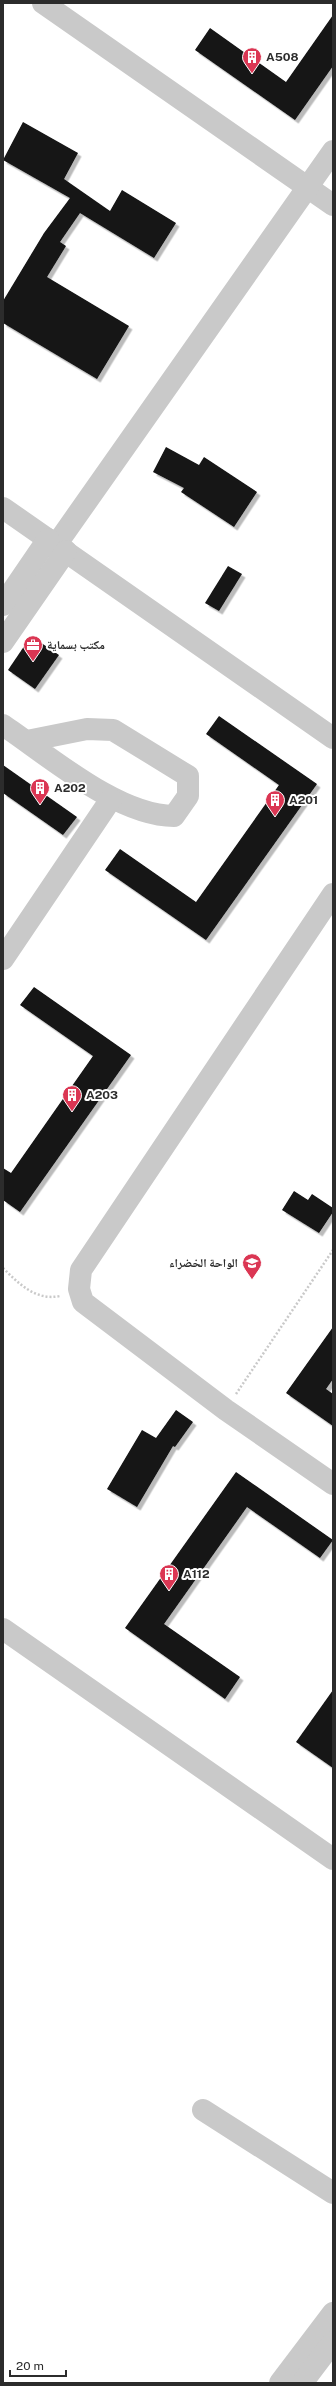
<svg xmlns="http://www.w3.org/2000/svg" width="336" height="2386" font-family="'Public Sans','Noto Naskh Arabic',sans-serif">
<style>
.building{fill:#131313;filter:url(#shadow)}
.lines{fill:none;stroke-linecap:round;stroke-linejoin:round}
.path{stroke:#c9c9c9;stroke-width:2.5;stroke-dasharray:2 2;stroke-linecap:butt}
.minor{stroke:#c9c9c9;stroke-width:22}
.labels{text-anchor:middle;stroke-width:4;stroke-linejoin:round;paint-order:stroke}
.poi-label{font-size:12px;font-weight:bold;fill:#2c2c2c;stroke:#fff;text-anchor:start}
</style>
<defs>
<filter id="shadow"><feDropShadow dx="3.5" dy="3.5" stdDeviation="0" flood-color="#0004"/></filter>
</defs>
<rect width="100%" height="100%" fill="#fff"/>
<!-- building -->
<g class="building">
<path d="M333 15V66L295 120 195 50 210 28 286 82Z"/>
<path d="M23 122 78 153 64 179 110 211 122 190 176 223 154 258 80 213 60 242 66 246 47 277 129 326 97 379 3 323V301L44 233 70 198 3 160Z"/>
<path d="M166 447 199 465 204 457 257 492 234 527 181 492 184 488 153 472Z"/>
<path d="M228 566 242 574 219 611 205 603Z"/>
<path d="M31 636 59 655 35 689 8 670Z"/>
<path d="M219 716 317 784 206 940 105 870 120 849 196 902 279 785 206 734Z"/>
<path d="M3 765 77 817 63 835 3 793Z"/>
<path d="M34 987 131 1055 20 1212 3 1200V1168L11 1173 93 1056 20 1005Z"/>
<path d="M294 1191 308 1200 312 1194 333 1208V1212L319 1233 282 1210Z"/>
<path d="M333 1327V1379L326 1389 333 1394V1426L286 1393Z"/>
<path d="M176 1410 193 1422 175 1447 173 1446 137 1507 107 1489 142 1430 156 1438Z"/>
<path d="M236 1472 333 1540 320 1558 247 1507 164 1624 240 1677 225 1699 125 1628Z"/>
<path d="M333 1690V1768L296 1742Z"/>
</g>
<g class="lines">
<!-- path -->
<g class="path">
<path d="M3 1268C19 1284 36 1301 60 1296"/>
<path d="M236 1394 333 1250"/>
</g>
<!-- minor -->
<g class="minor">
<path d="M43 3 333 205"/>
<path d="M3 508 333 738"/>
<path d="M56 545 333 151"/>
<path d="M3 605 48 539"/>
<path d="M3 642 66 551"/>
<path d="M3 725C49 756 118 816 174 816L188 796V776L113 730 87 729 27 741"/>
<path d="M333 894 81 1270 79 1289 83 1302 226 1410 333 1484"/>
<path d="M3 959 111 799"/>
<path d="M3 1629 333 1859"/>
<path d="M203 2110 333 2193"/>
<path d="M280 2383 333 2313"/>
<path d="M302 2383 333 2342"/>
</g>
</g>
<!-- icons -->
<defs>
<g id="building-pin" transform="scale(1)"><path d="M0 17L-7.5 6A9.5 9.5 0 1 1 7.5 6Z" fill="#db3653" stroke="#fff"/><path d="M-4-6H4V6H1V3H-1V6H-4ZM-2.5-4.3h1.7v1.8h-1.7ZM.8-4.3h1.7v1.8H.8ZM-2.5-1h1.7V.8h-1.7ZM.8-1h1.7V.8H.8Z" fill="#fff"/></g>
<g id="office-pin" transform="scale(1)"><path d="M0 17L-7.5 6A9.5 9.5 0 1 1 7.5 6Z" fill="#db3653" stroke="#fff"/><path d="M-6-3h4V-5.5h4V-3h4V5H-6ZM-1-4.5V-3h2v-1.5ZM-6 0V1H6V0Z" fill="#fff"/></g>
<g id="school-pin" transform="scale(1)"><path d="M0 17L-7.5 6A9.5 9.5 0 1 1 7.5 6Z" fill="#db3653" stroke="#fff"/><path d="M0-5L7-2L0 1L-7-2ZM-4 1L0 2.5L4 1V4Q0 6-4 4Z" fill="#fff"/></g>
</defs>
<g fill-rule="evenodd">
<use href="#building-pin" x="252" y="57"/>
<use href="#office-pin" x="33" y="645"/>
<use href="#building-pin" x="40" y="788"/>
<use href="#building-pin" x="275" y="800"/>
<use href="#building-pin" x="72" y="1095"/>
<use href="#school-pin" x="252" y="1263"/>
<use href="#building-pin" x="169" y="1574"/>
</g>
<g class="labels">
<!-- poi labels -->
<g class="poi-label">
<text x="266" y="61">A508</text>
<text x="47" y="649">مكتب بسماية</text>
<text x="54" y="792">A202</text>
<text x="289" y="804">A201</text>
<text x="86" y="1099">A203</text>
<text x="238" y="1267" text-anchor="end">الواحة الخضراء</text>
<text x="183" y="1578">A112</text>
</g>
</g>
<!-- border -->
<rect width="336" height="2386" fill="none" stroke="#2c2c2c" stroke-width="8"/>
<!-- scale -->
<path d="M10 2370v6h56v-6" fill="none" stroke="#2c2c2c" stroke-width="2"/>
<text x="16" y="2370" font-size="12" fill="#2c2c2c" stroke="#ffffff" stroke-width="3" paint-order="stroke">20 m</text>
</svg>
